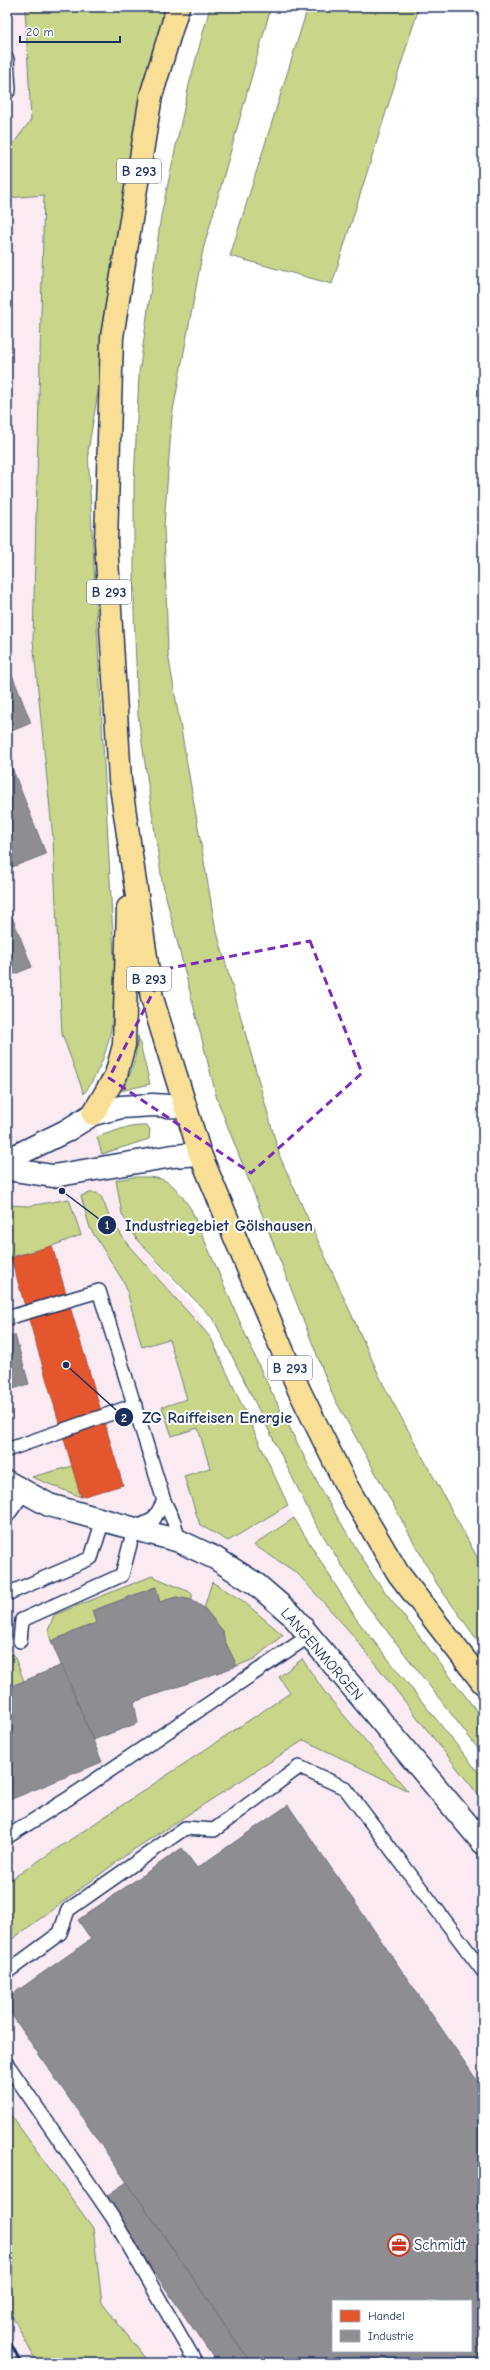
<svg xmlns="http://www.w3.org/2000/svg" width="490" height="2370" font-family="'Comic Neue',sans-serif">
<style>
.built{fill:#faebf3;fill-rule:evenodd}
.green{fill:#c9d68a;stroke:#728274}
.shops{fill:#e4572e;stroke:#a84b3c}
.industry{fill:#8d8d92;stroke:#6b7182;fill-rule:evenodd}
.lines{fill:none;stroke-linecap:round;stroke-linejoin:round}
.lane-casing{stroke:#1b2f5e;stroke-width:16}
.street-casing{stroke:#1b2f5e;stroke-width:25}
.primary-casing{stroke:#1b2f5e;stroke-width:25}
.lane{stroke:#fff;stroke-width:13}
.street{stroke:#fff;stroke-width:22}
.primary{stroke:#f9df96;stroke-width:22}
.rail{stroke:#1b2f5e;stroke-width:3}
.marked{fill:none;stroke:#7b2cbf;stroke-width:3;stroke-dasharray:8 5;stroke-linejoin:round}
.labels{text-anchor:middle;stroke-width:4;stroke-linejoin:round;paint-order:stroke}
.shield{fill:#fff;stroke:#5f6d8e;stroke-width:1}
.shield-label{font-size:14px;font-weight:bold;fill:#1b2f5e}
.street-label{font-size:15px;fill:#1b2f5e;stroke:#fff}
.poi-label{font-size:15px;fill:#1b2f5e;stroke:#fff;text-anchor:start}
.leader{fill:none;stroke:#1b2f5e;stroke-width:1.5}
.callout-dot{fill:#1b2f5e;stroke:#fff;stroke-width:1.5}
.mark-label{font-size:12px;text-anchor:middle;font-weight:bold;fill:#fff}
.callout-label{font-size:16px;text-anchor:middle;font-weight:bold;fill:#1b2f5e;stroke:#fff;stroke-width:4;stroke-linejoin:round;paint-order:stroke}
</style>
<rect width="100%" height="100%" fill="#fff"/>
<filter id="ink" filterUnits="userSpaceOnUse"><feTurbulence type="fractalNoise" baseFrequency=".025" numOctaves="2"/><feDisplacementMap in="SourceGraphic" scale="8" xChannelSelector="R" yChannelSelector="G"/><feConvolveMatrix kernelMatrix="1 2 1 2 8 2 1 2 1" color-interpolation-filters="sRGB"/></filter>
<g filter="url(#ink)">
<!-- built -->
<path class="built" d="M7 7H77L44 195 33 640 53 839 62 1034 116 1180 122 1214 138 1241 198 1312 294 1518 254 1545 297 1573 351 1633 483 1801V2363H7ZM333 2301H471V2351H333Z"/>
<!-- green -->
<g class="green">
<path d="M25 7H164L88 451 115 976C113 1025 112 1052 84 1094L62 1034 53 839 33 640 44 195 7 198V152L31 120Z"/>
<path d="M210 7H271L203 250 172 416 164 526 168 654 215 925 280 1157 383 1384 483 1568V1648L437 1584 333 1396 217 1099 162 881 138 715 134 612V483L139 374 161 216 189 85Z"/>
<path d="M308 7H419L332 284 230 256Z"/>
<path d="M138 1036 150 1084 121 1091C133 1073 136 1057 138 1036Z"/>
<path d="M138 1126H147L150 1129 149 1139 102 1154 97 1137 124 1128Z"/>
<path d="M134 1177C169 1176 172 1182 191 1209L263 1375 321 1490 373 1576 483 1719V1755L366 1604 314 1521 214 1320 138 1241 122 1214 116 1180Z"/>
<path d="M90 1193H97L102 1198 109 1216 128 1245 211 1338 288 1505 228 1541 200 1525 184 1476 210 1468 198 1428 172 1436 162 1407 187 1399 169 1339 142 1347 125 1284 90 1228 81 1196Z"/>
<path d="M69 1199 81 1235 52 1246 7 1258V1205L29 1206Z"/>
<path d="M72 1466 81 1497 32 1477Z"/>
<path d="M294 1518 357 1620 483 1778V1801L351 1633 297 1573 254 1545Z"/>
<path d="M152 1576 192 1593V1600L176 1597 160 1602 155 1587 92 1611 96 1623 51 1641 48 1631 54 1615Z"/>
<path d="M212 1582 243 1601 283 1635 254 1659 237 1666 224 1639 223 1631 204 1608Z"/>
<path d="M13 1653 24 1681 7 1688V1656Z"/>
<path d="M302 1659 326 1694 408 1791 304 1740 133 1850 7 1943V1882L290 1693 279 1677Z"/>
<path d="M7 2110 93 2228 102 2303 149 2363H37L7 2306Z"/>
</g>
<!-- shops -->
<path class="shops" d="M52 1246 123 1485 81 1497 11 1258Z"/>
<!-- industry -->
<g class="industry">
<path d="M7 662 31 723 7 733Z"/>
<path d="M7 755 46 854 7 869Z"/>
<path d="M7 904 32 967 7 977Z"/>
<path d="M15 1335 29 1384 7 1391V1337Z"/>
<path d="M156 1587 160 1602 176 1597 192 1600 204 1608 223 1631 224 1639 237 1666 134 1702 138 1723 93 1740 51 1641 96 1623 92 1611Z"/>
<path d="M62 1665 102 1762 7 1801V1688Z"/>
<path d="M288 1805 483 2089V2363H251L7 2008V1998L91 1939 78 1920 182 1848 197 1868ZM333 2301H471V2351H333Z"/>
<path d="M127 2182 251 2363H217L103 2198Z"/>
</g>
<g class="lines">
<!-- lane casing -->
<g class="lane-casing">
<g id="lane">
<path d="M7 59 9 90 7 92"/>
<path d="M7 1318 99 1291 164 1501 154 1519 134 1529 122 1575 22 1620 20 1641"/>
<path d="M7 1450 135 1405"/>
<path d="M164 1501 174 1522 179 1541"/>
<path d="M7 1516 25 1491"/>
<path d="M7 1594 91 1558 103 1520"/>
<path d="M7 1837 69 1798 309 1636"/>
<path d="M7 1972 60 1933 68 1910 185 1828 214 1830 299 1767 345 1788 483 1971"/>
<path d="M7 2064 113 2218 196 2363"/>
</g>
</g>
<!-- street casing -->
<g class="street-casing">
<g id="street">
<path d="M7 1160 66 1131 93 1114 121 1107 153 1105 184 1107"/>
<path d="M7 1169 53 1176 173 1156 200 1154"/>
<path d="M7 1482 49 1505 179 1541 215 1558 256 1584 292 1615 483 1843"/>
</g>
</g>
<!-- primary casing -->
<g class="primary-casing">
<g id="primary">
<path d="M178 7 151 96 112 337 106 542 120 780 152 998 200 1154 299 1390 346 1485 398 1573 483 1683"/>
<path d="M93 1114 116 1075 124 1045 128 908"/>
</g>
</g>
<!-- lane -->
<use href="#lane" class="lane"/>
<!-- street -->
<use href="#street" class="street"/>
<!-- primary -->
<use href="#primary" class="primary"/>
<!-- rail -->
<path class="rail" d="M7 2336 21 2363"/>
</g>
</g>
<!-- marked area -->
<path class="marked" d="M310 941 362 1073 251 1173 109 1078 165 969Z"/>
<!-- icons -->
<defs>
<g id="office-ring" transform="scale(1.15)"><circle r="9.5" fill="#fff" stroke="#c8321e" stroke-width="1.5"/><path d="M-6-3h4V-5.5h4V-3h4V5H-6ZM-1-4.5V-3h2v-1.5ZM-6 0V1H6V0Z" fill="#c8321e"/></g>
</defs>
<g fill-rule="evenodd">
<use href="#office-ring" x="399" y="2245"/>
</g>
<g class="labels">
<!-- shield labels -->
<g class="shield">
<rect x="117" y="159" width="44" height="24" rx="3"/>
<rect x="87" y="580" width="44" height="24" rx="3"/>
<rect x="127" y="967" width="44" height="24" rx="3"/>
<rect x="268" y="1356" width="44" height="24" rx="3"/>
</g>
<g class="shield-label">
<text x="139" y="176">B 293</text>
<text x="109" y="597">B 293</text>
<text x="149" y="984">B 293</text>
<text x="290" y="1373">B 293</text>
</g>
<!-- street labels -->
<g class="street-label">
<text transform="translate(322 1654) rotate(49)" y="5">LANGENMORGEN</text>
</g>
<!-- poi labels -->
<g class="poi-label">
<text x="414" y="2250">Schmidt</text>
</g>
</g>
<!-- callouts -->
<path class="leader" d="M62 1191L107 1225M66 1365L124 1417"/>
<g class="callout-dot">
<circle cx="62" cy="1191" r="4"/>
<circle cx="66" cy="1365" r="4"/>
<circle cx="107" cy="1225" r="10"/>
<circle cx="124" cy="1417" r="10"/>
</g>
<g class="mark-label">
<text x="107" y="1229">1</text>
<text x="124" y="1422">2</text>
</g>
<g class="callout-label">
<text x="219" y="1231">Industriegebiet Gölshausen</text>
<text x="217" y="1423">ZG Raiffeisen Energie</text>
</g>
<!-- margin -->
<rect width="490" height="2370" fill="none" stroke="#fff" stroke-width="24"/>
<rect x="12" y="12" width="466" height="2346" fill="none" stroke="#1b2f5e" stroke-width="1.5" filter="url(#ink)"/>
<!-- legend -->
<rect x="332" y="2300" width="140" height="52" fill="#ffffff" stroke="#a4acbf"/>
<rect x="340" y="2310" width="20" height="12" fill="#e4572e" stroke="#a4acbf"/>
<text x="368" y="2320" font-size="12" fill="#1b2f5e">Handel</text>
<rect x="340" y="2330" width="20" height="12" fill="#8d8d92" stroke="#a4acbf"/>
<text x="368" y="2340" font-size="12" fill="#1b2f5e">Industrie</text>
<!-- scale -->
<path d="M20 36v6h100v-6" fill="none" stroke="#1b2f5e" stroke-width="2"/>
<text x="26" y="36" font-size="12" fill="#1b2f5e" stroke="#ffffff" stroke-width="3" paint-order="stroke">20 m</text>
</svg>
